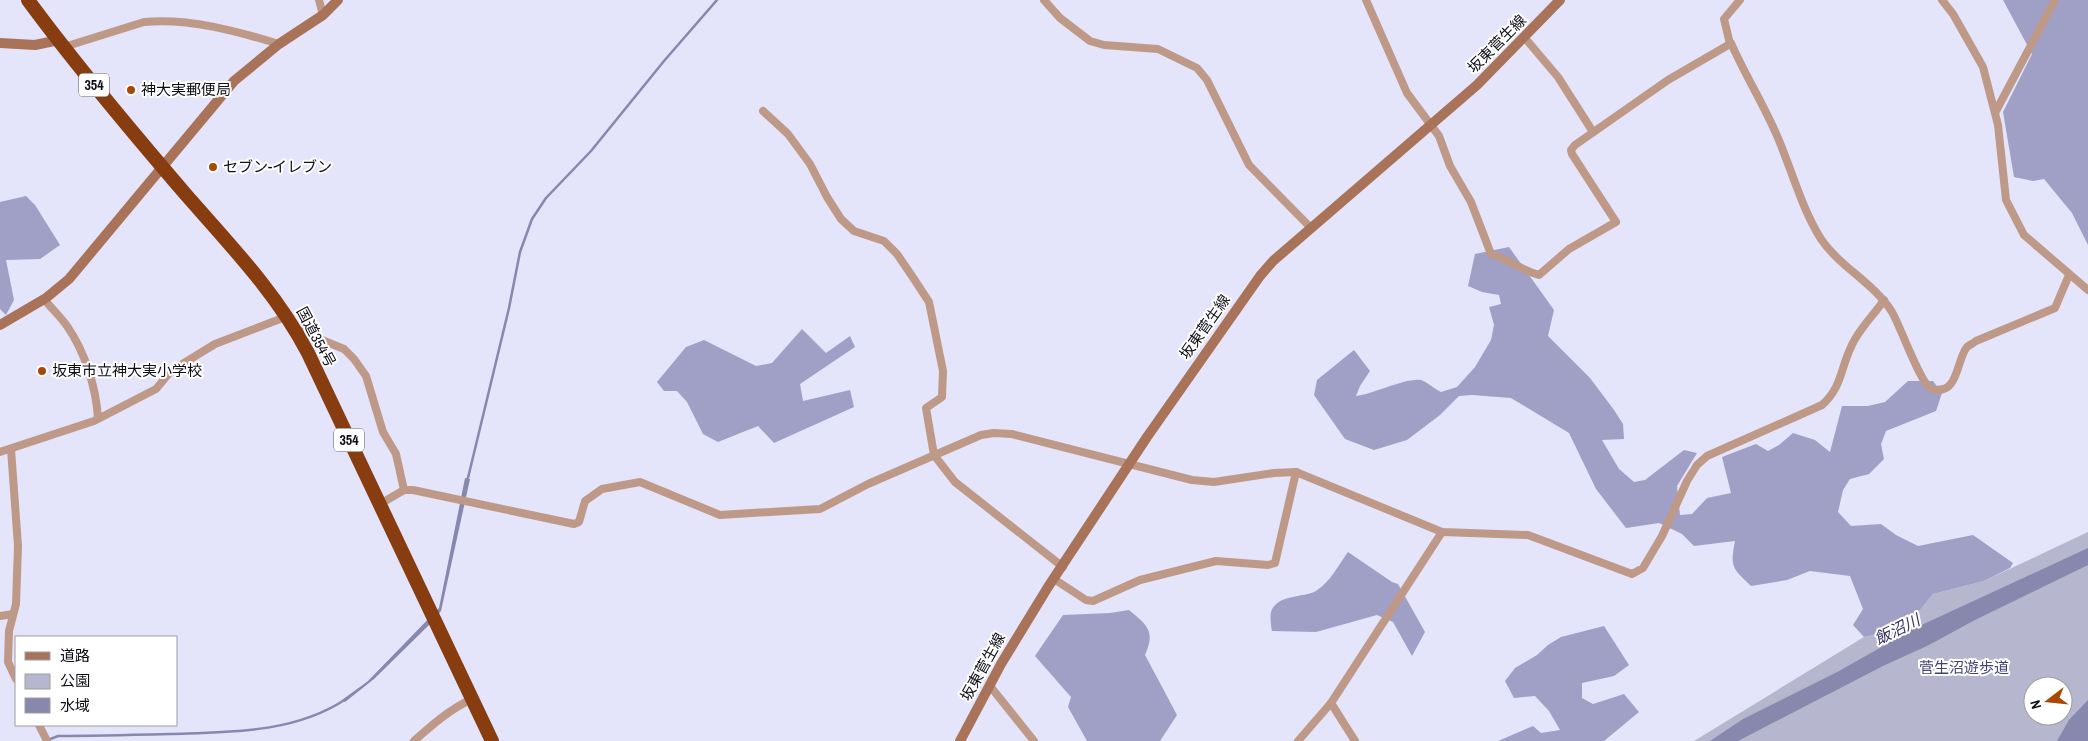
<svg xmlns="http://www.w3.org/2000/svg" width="2088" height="741" font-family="'Archivo Narrow','Noto Sans JP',sans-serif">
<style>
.green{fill:#b6b6cf;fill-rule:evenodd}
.forest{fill:#a09fc6}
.water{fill:#8887ad}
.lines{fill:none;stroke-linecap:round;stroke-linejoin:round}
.stream{stroke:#8887ad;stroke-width:2.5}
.street{stroke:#bf9987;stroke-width:8}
.secondary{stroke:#a97359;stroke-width:10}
.highway{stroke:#883d10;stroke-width:14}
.poi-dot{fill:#a94802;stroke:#fff;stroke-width:2}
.labels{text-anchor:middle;stroke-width:4;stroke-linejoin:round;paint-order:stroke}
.shield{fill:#fff;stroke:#56565c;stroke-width:1}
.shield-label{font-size:14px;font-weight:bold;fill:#0d0d16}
.street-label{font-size:15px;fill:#0d0d16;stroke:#fff}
.poi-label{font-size:15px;fill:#0d0d16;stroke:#fff;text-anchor:start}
.park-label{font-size:15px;fill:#464276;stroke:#fff}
.water-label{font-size:16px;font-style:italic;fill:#373264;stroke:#fff}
</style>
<rect width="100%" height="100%" fill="#e4e4fb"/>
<!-- green -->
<path class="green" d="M2088 532V741H1694L1864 637 1906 627 1933 594 1984 581ZM2033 686H2063V716H2033Z"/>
<!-- forest -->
<g class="forest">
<path d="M2003 0H2088V245L2072 213 2044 179 2033 181 2014 177 2003 112 2032 54Z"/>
<path d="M26 196 35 205 60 245 40 259 6 260 14 300 6 315 0 309V202Z"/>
<path d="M1509 247 1554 310 1548 336 1590 378 1614 410 1623 424 1624 439 1602 440 1619 469 1634 482 1645 480 1684 450 1697 453 1677 486 1680 515 1692 514 1707 498 1731 493 1722 457 1756 444 1768 451 1779 445 1793 433 1815 440 1830 452 1842 406H1868L1885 402 1908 381H1933L1942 393 1936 411 1886 431 1881 444 1884 459 1869 474 1850 479 1843 490 1838 512 1851 526 1881 524 1896 535 1918 546 1973 535 2013 563 2010 568 1984 581 1933 594 1906 627 1864 637 1853 625 1863 609 1850 576 1810 571 1787 580 1751 586C1732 568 1730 567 1735 541L1694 546 1682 534 1659 523 1626 528 1596 489 1569 433 1511 398 1472 395 1459 396 1440 415 1407 440 1374 450 1345 439 1314 395 1317 380 1354 350 1370 371 1360 386 1356 396C1373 394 1407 377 1421 380 1427 382 1435 389 1441 392L1457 387 1475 367 1491 340 1494 325 1489 307 1501 304 1499 295 1482 292 1468 286 1475 254Z"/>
<path d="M802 329 826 353 850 336 855 347 800 384 803 401 850 390 854 407 774 443 758 426 718 442 703 434 687 402 677 391H664L657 382 686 347 704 340 756 366 772 363Z"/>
<path d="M1348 552 1392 582 1398 584 1425 632 1412 656 1393 622 1377 615 1316 632 1272 631C1271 626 1270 617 1271 612 1277 594 1303 598 1316 591 1330 582 1338 566 1348 552Z"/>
<path d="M1129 610C1147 625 1156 631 1145 655L1177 715 1160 741H1087L1068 707 1071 697 1035 656 1063 615 1110 613Z"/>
<path d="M1604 626 1629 665 1614 676 1582 683V698L1593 704 1624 694 1639 712 1604 741H1498L1533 726 1541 733 1560 730 1549 711 1535 696 1514 698 1505 681 1515 668 1537 655 1548 645 1561 637Z"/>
</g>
<!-- water -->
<g class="water">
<path d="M465 478 470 479 441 611 428 626 374 679 345 702 342 700 368 681 439 608Z"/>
<path d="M2088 548V565L1973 621 1929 645 1883 666 1738 741H1710L1743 719 1839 671 1915 628Z"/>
<path d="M2088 700V741H2057L2069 720Z"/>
</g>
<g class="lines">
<!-- stream -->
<g class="stream">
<path d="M467 482 509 308 520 252 532 219 546 198 591 151 664 61 717 0"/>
<path d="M48 740 58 736C96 736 134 735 173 734 231 732 295 733 346 699"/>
</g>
<!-- street -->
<g class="street">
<path d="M319 0 323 15"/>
<path d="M1044 0 1060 18 1090 41 1104 45 1158 49 1197 68 1207 80 1249 165 1311 228"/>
<path d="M1366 0 1407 93 1439 136 1450 166 1471 202 1491 254C1508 259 1521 270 1539 275L1569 249 1616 222 1572 154 1571 150 1575 145 1668 80 1730 44"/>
<path d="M1740 0 1724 19 1730 44 1731 43C1745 75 1764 105 1778 138 1792 171 1802 209 1821 239 1840 267 1874 283 1892 312 1900 325 1921 386 1932 389 1959 396 1956 360 1967 347 1969 345 1974 343 1976 341L2055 308 2069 275"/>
<path d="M1942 0 1953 14 1983 67 1998 125 2006 200 2024 235 2088 290"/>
<path d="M1525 38 1558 77 1593 132"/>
<path d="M64 47 144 22C190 18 236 31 279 44"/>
<path d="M763 111 788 134 810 164 827 197 841 219 854 231 884 241 897 254 914 279 929 302 943 371 942 397 926 408 934 455 955 482 1063 567"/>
<path d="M1996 111 2055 0"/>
<path d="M44 299C51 308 60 316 67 326 85 352 96 387 98 418"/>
<path d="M295 329 344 349 354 359 366 376 383 432 396 454 404 490"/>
<path d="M11 449 18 546 16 604 9 631 8 662 16 679"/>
<path d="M0 452 94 421 156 389 171 371 215 344 288 316"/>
<path d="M380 504 404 490H413L574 524 579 522 585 501 602 489 640 482 720 515 820 509 868 484 981 435 994 433 1012 434 1192 480 1214 482 1274 473 1296 472 1442 532 1528 535 1632 574 1643 568 1662 536 1687 481 1697 465 1707 456 1822 405C1842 387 1840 370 1851 347 1858 330 1874 315 1884 300"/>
<path d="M1054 579 1086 600 1093 601 1140 580 1216 561 1268 565 1275 563 1296 472"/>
<path d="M0 616 13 614"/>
<path d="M990 686 1034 741"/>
<path d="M1331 703 1355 741"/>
<path d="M39 725 47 741"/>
<path d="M414 741C432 725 450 709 472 699"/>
<path d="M1298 741 1331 703 1442 532"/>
</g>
<!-- secondary -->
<g class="secondary">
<path d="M0 43 35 45 59 40"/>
<path d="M0 325 46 298 69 279 234 81 279 44 323 15 338 0"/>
<path d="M960 741 1001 664 1048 587 1147 437 1260 276 1273 261 1477 85 1560 0"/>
</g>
<!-- highway -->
<path class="highway" d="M28 0C78 68 133 133 188 197 232 247 277 294 308 353L492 741"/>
</g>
<!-- markers -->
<g class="poi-dot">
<circle cx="131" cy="90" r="5"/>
<circle cx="213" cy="167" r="5"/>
<circle cx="42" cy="371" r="5"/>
</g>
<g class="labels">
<!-- shield labels -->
<g class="shield">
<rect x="79" y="73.5" width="30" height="23" rx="4"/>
<rect x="334" y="428.5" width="30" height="23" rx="4"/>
</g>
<g class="shield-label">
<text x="94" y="90">354</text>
<text x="349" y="445">354</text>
</g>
<!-- street labels -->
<g class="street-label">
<text transform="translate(1497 44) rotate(-45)" y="5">坂東菅生線</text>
<text transform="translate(1205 327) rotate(-55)" y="5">坂東菅生線</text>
<text transform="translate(316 337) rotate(62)" y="5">国道354号</text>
<text transform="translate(983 667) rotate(-61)" y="5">坂東菅生線</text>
</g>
<!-- poi labels -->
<g class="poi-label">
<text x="141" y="95">神大実郵便局</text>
<text x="223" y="172">セブン-イレブン</text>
<text x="52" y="376">坂東市立神大実小学校</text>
</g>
<!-- park labels -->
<g class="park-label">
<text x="1964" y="673">菅生沼遊歩道</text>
</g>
<!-- water labels -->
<g class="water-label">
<text transform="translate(1897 629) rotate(-26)" y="6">飯沼川</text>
</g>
</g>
<!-- legend -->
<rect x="15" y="636" width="162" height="90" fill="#ffffff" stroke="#9e9ea2"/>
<rect x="25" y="652" width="25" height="8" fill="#a97359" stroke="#9e9ea2"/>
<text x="60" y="661" font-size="15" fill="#0d0d16">道路</text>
<rect x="25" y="674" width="25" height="15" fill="#b6b6cf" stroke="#9e9ea2"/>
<text x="60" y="686" font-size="15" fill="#0d0d16">公園</text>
<rect x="25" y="698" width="25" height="15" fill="#8887ad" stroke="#9e9ea2"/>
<text x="60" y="711" font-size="15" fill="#0d0d16">水域</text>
<!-- north arrow -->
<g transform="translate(2048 701) rotate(254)"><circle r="24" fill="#ffffff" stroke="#9e9ea2"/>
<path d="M0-4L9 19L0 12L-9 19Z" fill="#a94802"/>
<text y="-8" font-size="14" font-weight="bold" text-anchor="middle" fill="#0d0d16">N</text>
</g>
</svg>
